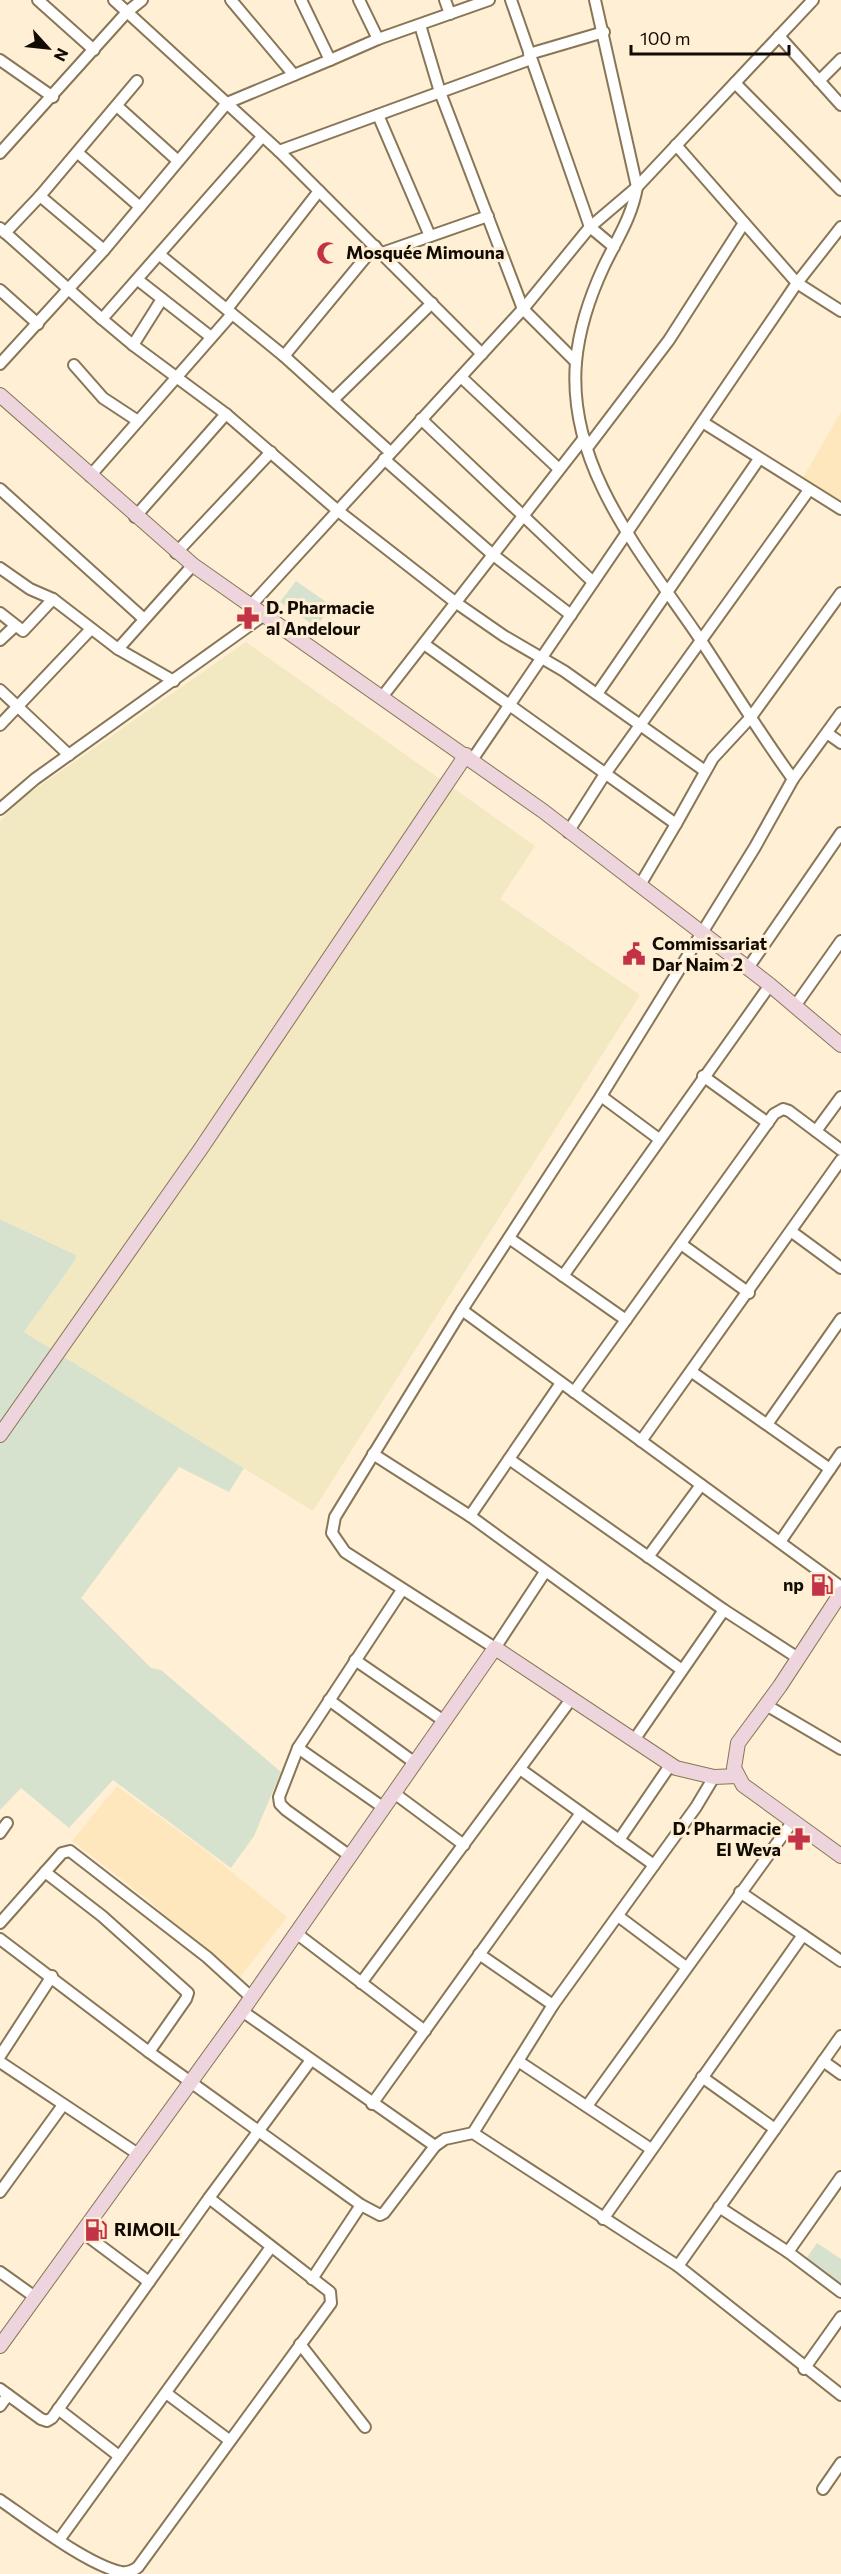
<svg xmlns="http://www.w3.org/2000/svg" width="841" height="2574" font-family="Commissioner,sans-serif">
<style>
.built{fill:#fee7bd}
.green{fill:#d6e2ce}
.sand{fill:#f2e8c2}
.lines{fill:none;stroke-linecap:round;stroke-linejoin:round}
.street-casing{stroke:#887657;stroke-width:14}
.secondary-casing{stroke:#887657;stroke-width:16}
.street{stroke:#fff;stroke-width:10}
.secondary{stroke:#eed4dc;stroke-width:14}
.labels{text-anchor:middle;stroke-width:6;stroke-linejoin:round;paint-order:stroke}
.poi-label{font-size:18px;font-weight:bold;fill:#110b02;stroke:#ffefd4;text-anchor:start}
</style>
<rect width="100%" height="100%" fill="#ffefd4"/>
<!-- built -->
<g class="built">
<path d="M841 412V502L803 478Z"/>
<path d="M117 1786 206 1851 287 1917 238 1980 147 1899 72 1841Z"/>
</g>
<!-- green -->
<g class="green">
<path d="M296 581 332 606 316 627 280 602Z"/>
<path d="M0 1219 76 1255V1260L24 1332 244 1468 229 1492 179 1467 81 1598 151 1668 161 1670 281 1772 254 1836 231 1868 113 1780 69 1828 21 1788 0 1810Z"/>
<path d="M817 2243 841 2259V2284L806 2259Z"/>
</g>
<!-- sand -->
<path class="sand" d="M246 642 535 846 500 899 640 995 313 1511 24 1332 75 1260 76 1255 0 1219V821L21 799Z"/>
<g class="lines">
<!-- street casing -->
<g class="street-casing">
<g id="street">
<path d="M38 0 94 50"/>
<path d="M114 0 279 151 482 354"/>
<path d="M231 0 294 75"/>
<path d="M359 0 378 39"/>
<path d="M445 0 450 14"/>
<path d="M511 0 590 227 614 247"/>
<path d="M595 0 637 187C632 217 617 239 604 266 590 296 579 329 576 362 567 469 644 556 700 639 731 686 760 734 793 779"/>
<path d="M420 25 440 92 523 309 576 362"/>
<path d="M779 36 841 105"/>
<path d="M529 54 604 32"/>
<path d="M0 60 53 97"/>
<path d="M330 60 378 39 489 0"/>
<path d="M819 81 841 59"/>
<path d="M735 83 841 190"/>
<path d="M117 106 178 161"/>
<path d="M378 115 430 236"/>
<path d="M676 145 797 283 841 311"/>
<path d="M279 151 531 59"/>
<path d="M0 153 127 12 142 0"/>
<path d="M78 153 140 207"/>
<path d="M0 228 102 319 262 137"/>
<path d="M5 233 40 196 137 81"/>
<path d="M104 250 227 103 330 60 301 0"/>
<path d="M382 253 488 216"/>
<path d="M160 255 284 356 390 452"/>
<path d="M138 280 211 337"/>
<path d="M0 290 38 324"/>
<path d="M227 309 319 191"/>
<path d="M102 319 133 345 226 414 337 510 455 602 504 636 564 671 705 771"/>
<path d="M133 345 162 299"/>
<path d="M284 356 375 246"/>
<path d="M0 364 104 250 40 196"/>
<path d="M74 365 103 398 138 421"/>
<path d="M461 377 559 469"/>
<path d="M333 400 432 303"/>
<path d="M421 419 593 582"/>
<path d="M704 423 841 509"/>
<path d="M587 448 669 340 744 223"/>
<path d="M384 459 492 554 571 615"/>
<path d="M90 476 232 314"/>
<path d="M0 489 144 619"/>
<path d="M135 517 226 414"/>
<path d="M176 553 271 452"/>
<path d="M0 568 30 589 53 599 118 649 193 565"/>
<path d="M249 605 254 602 523 309 590 227 637 187 813 0"/>
<path d="M0 613 23 631 53 599"/>
<path d="M0 640 14 627"/>
<path d="M424 644 676 824 640 885"/>
<path d="M118 649 174 681"/>
<path d="M0 690 69 755"/>
<path d="M597 694 759 459"/>
<path d="M382 697 584 438"/>
<path d="M0 725 91 629"/>
<path d="M827 733 841 743"/>
<path d="M472 760 797 283 841 227"/>
<path d="M0 809 35 779 264 615"/>
<path d="M676 824 713 758 751 717 841 593"/>
<path d="M568 832 605 774 809 490"/>
<path d="M748 968 841 833"/>
<path d="M795 1006 841 941"/>
<path d="M703 1076 768 1123"/>
<path d="M601 1096 659 1139"/>
<path d="M816 1131 841 1097"/>
<path d="M792 1232 841 1268"/>
<path d="M509 1238 626 1320"/>
<path d="M681 1244 749 1293"/>
<path d="M563 1276 770 985"/>
<path d="M462 1310 841 1587"/>
<path d="M692 1372 830 1469"/>
<path d="M574 1392 774 1114 783 1109 789 1111 841 1150"/>
<path d="M768 1423 841 1319"/>
<path d="M641 1441 841 1160"/>
<path d="M373 1454 470 1516 682 1670"/>
<path d="M509 1459 724 1610 798 1658"/>
<path d="M470 1516 561 1383"/>
<path d="M780 1542 841 1453"/>
<path d="M648 1557 701 1485"/>
<path d="M545 1572 495 1648 345 1552 332 1533 335 1517 462 1310 601 1096 755 847 793 779 841 713"/>
<path d="M355 1660 444 1721"/>
<path d="M329 1700 415 1763"/>
<path d="M766 1705 841 1749"/>
<path d="M634 1740 724 1610"/>
<path d="M298 1748 384 1808"/>
<path d="M520 1769 654 1865"/>
<path d="M394 1793 464 1845"/>
<path d="M0 1833 7 1823"/>
<path d="M619 1840 671 1764"/>
<path d="M350 1856 286 1810 280 1804 279 1797 298 1748 402 1590"/>
<path d="M45 1872 102 1916 188 1993 186 1999 149 2052"/>
<path d="M740 1892 841 1961"/>
<path d="M618 1916 686 1967"/>
<path d="M0 1923 62 1853 70 1851 207 1957 251 1997"/>
<path d="M296 1933 425 2031"/>
<path d="M0 1939 149 2052 361 2205 380 2215 384 2213 435 2146 445 2139 473 2133 678 2266 841 2395"/>
<path d="M479 1954 553 2005"/>
<path d="M361 1983 572 1698"/>
<path d="M242 2011 435 2146"/>
<path d="M0 2056 52 1976"/>
<path d="M518 2061 651 2149"/>
<path d="M823 2061 841 2074"/>
<path d="M0 2062 138 2154"/>
<path d="M702 2077 775 2129"/>
<path d="M372 2104 581 1813"/>
<path d="M587 2106 793 1821"/>
<path d="M473 2133 553 2005 696 1807 714 1777"/>
<path d="M0 2192 63 2105"/>
<path d="M719 2207 788 2252 841 2292"/>
<path d="M603 2219 803 1935"/>
<path d="M82 2232 149 2282"/>
<path d="M788 2252 841 2177"/>
<path d="M678 2266 841 2036"/>
<path d="M0 2272 35 2297"/>
<path d="M312 2279 361 2205"/>
<path d="M300 2344 365 2427"/>
<path d="M804 2369 841 2317"/>
<path d="M0 2389 41 2419 47 2421 52 2418 209 2198"/>
<path d="M166 2393 229 2440"/>
<path d="M0 2406 8 2395"/>
<path d="M58 2409 119 2456"/>
<path d="M823 2489 841 2463"/>
<path d="M0 2500C29 2520 88 2565 121 2572 128 2573 133 2571 138 2567L331 2303 330 2292 209 2198 311 2060"/>
<path d="M59 2540 271 2247"/>
</g>
</g>
<!-- secondary casing -->
<g class="secondary-casing">
<g id="secondary">
<path d="M0 395 193 565 543 811 770 985 841 1045"/>
<path d="M0 1435 200 1150 466 755"/>
<path d="M841 1593 780 1686 738 1743 734 1768 743 1785 841 1856"/>
<path d="M0 2346 242 2011 495 1648 676 1768 714 1777 737 1776"/>
</g>
</g>
<!-- street -->
<use href="#street" class="street"/>
<!-- secondary -->
<use href="#secondary" class="secondary"/>
</g>
<!-- icons -->
<defs>
<g id="mosque-bare" transform="scale(1.8)"><path d="M3.5-4.9A6 6 0 1 0 3.5 4.9A5 5 0 1 1 3.5-4.9Z" fill="#c33348" stroke="#ffefd4" stroke-width="2.5" paint-order="stroke"/></g>
<g id="pharmacy-bare" transform="scale(1.8)"><path d="M-2-6h4v4h4v4h-4v4h-4v-4h-4v-4h4Z" fill="#c33348" stroke="#ffefd4" stroke-width="2.5" paint-order="stroke"/></g>
<g id="civic-bare" transform="scale(1.8)"><path d="M-.6-6.5H3V-4.5H.6V-3L4-1V1h2V6H-6V1h2V-1L-.6-3ZM-1.2 2.5V6h2.4V2.5Z" fill="#c33348" stroke="#ffefd4" stroke-width="2.5" paint-order="stroke"/></g>
<g id="fuel-bare" transform="scale(1.8)"><path d="M-5.5-6h7V0h2V4h1.3V-2.5L3-4.5l.8-.8L6-3V5H2.5V1h-1V6h-7ZM-4.2-4.7v3.2H.2V-4.7Z" fill="#c33348" stroke="#ffefd4" stroke-width="2.5" paint-order="stroke"/></g>
</defs>
<g fill-rule="evenodd">
<use href="#mosque-bare" x="328" y="253"/>
<use href="#pharmacy-bare" x="248" y="618"/>
<use href="#civic-bare" x="634" y="954"/>
<use href="#fuel-bare" x="822" y="1585"/>
<use href="#pharmacy-bare" x="799" y="1839"/>
<use href="#fuel-bare" x="96" y="2230"/>
</g>
<g class="labels">
<!-- poi labels -->
<g class="poi-label">
<text x="346" y="259">Mosquée Mimouna</text>
<text x="266" y="614">D. Pharmacie<tspan x="266" dy="21">al Andelour</tspan></text>
<text x="652" y="950">Commissariat<tspan x="652" dy="21">Dar Naim 2</tspan></text>
<text x="804" y="1591" text-anchor="end">np</text>
<text x="781" y="1835" text-anchor="end">D. Pharmacie<tspan x="781" dy="21">El Weva</tspan></text>
<text x="114" y="2236">RIMOIL</text>
</g>
</g>
<!-- north arrow -->
<g transform="translate(48 48) rotate(117)" stroke="#ffefd4" stroke-width="4.5" paint-order="stroke">
<path d="M0-4.5L10 22L0 15L-10 22Z" fill="#110b02"/>
<text y="-9" font-size="16" font-weight="bold" text-anchor="middle" fill="#110b02">N</text>
</g>
<!-- scale -->
<path d="M631 45v9h158v-9" fill="none" stroke="#110b02" stroke-width="3"/>
<text x="640" y="45" font-size="18" fill="#110b02" stroke="#ffefd4" stroke-width="4.5" paint-order="stroke">100 m</text>
</svg>
